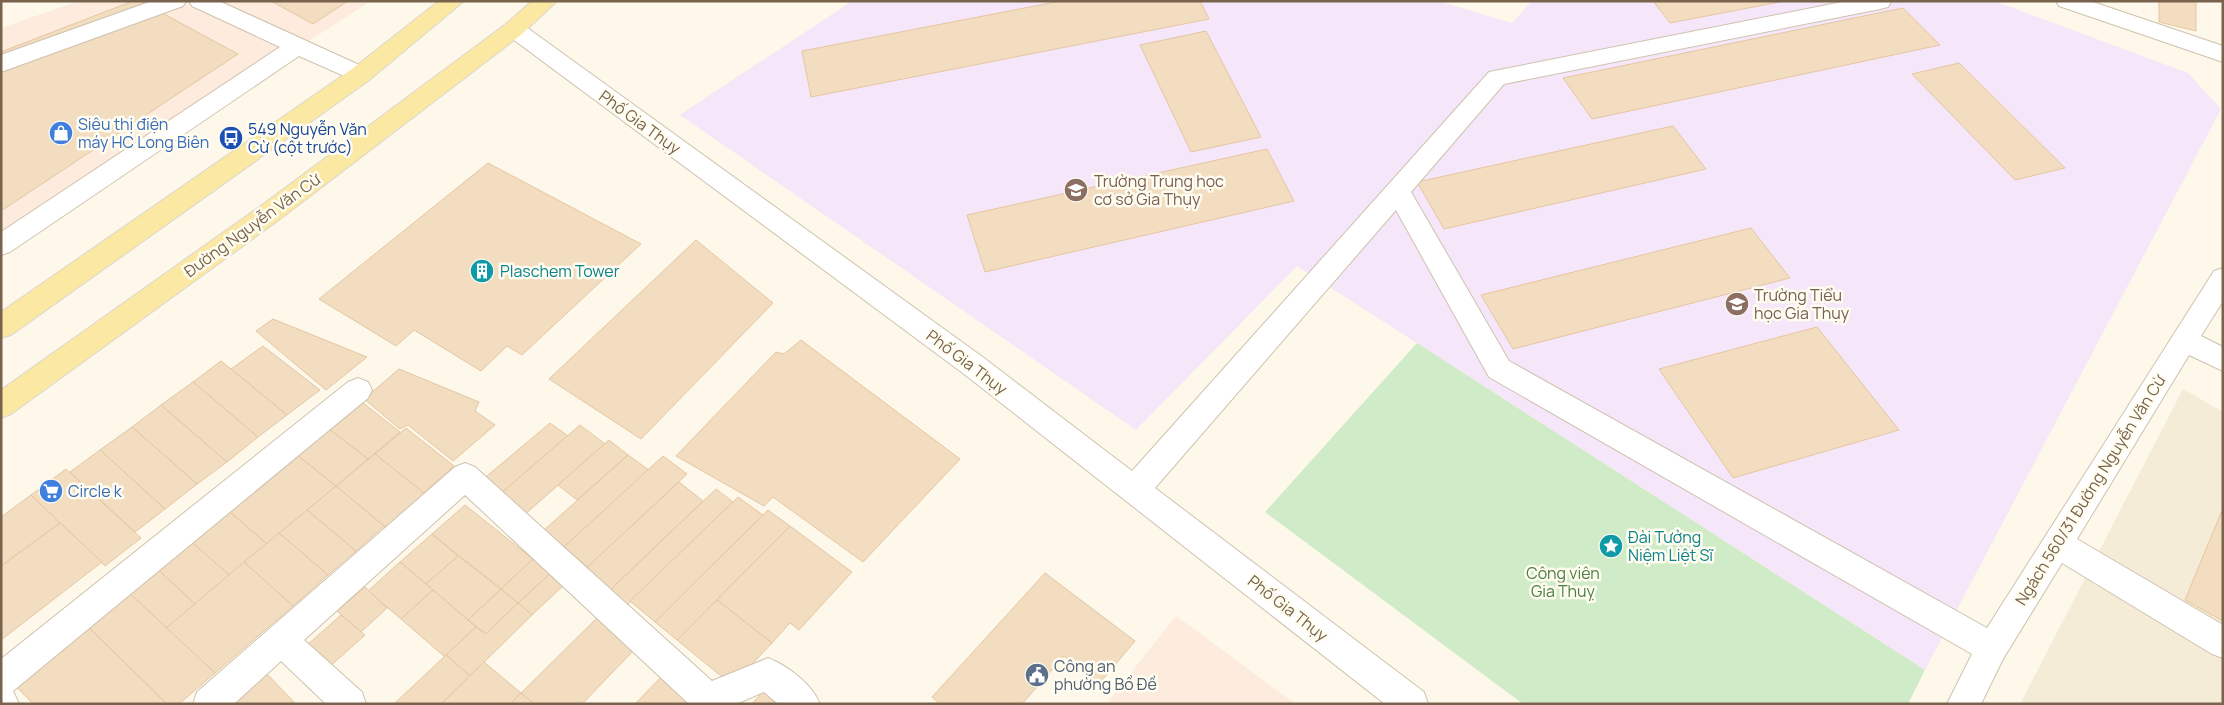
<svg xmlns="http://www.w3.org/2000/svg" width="2224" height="705" font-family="Manrope,sans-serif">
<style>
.residential{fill:#f5ecd8}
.commercial{fill:#fdecde}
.education{fill:#f5e6f9}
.green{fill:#d0ebc7}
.building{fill:#f2ddc1;stroke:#e5c6a1}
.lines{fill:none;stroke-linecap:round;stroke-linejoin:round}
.minor-casing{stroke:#cfc2ae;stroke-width:2}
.major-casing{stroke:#dcd6d0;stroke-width:2}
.minor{fill:#fff;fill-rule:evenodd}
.major{fill:#fbe8a3;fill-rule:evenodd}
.labels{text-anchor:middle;stroke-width:5;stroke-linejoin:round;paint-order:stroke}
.street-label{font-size:16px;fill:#78634c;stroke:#fffcf0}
.shop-label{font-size:16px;fill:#366cbe;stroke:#fffcf0;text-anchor:start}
.transit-label{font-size:16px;fill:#164399;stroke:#fffcf0;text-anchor:start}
.education-label{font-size:16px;fill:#785e54;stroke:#fffcf0;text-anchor:start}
.culture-label{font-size:16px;fill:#0d838f;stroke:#fffcf0;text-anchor:start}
.park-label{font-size:16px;fill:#4c7e43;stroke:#fffcf0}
.service-label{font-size:16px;fill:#4e5e75;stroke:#fffcf0;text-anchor:start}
</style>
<rect width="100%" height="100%" fill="#fdf8ea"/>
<!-- residential -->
<path class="residential" d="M2183 389 2223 412V704H2020Z"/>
<!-- commercial -->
<g class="commercial">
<path d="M79 1H371L1 238V28Z"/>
<path d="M1176 616 1296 704H1106Z"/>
</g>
<!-- education -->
<path class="education" d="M852 1H1438L1512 23 1532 1H1994L2188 73 2221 109 1925 670 1297 266 1136 430 680 115Z"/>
<!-- green -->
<path class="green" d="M1417 343 1925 670 1908 704H1523L1265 512Z"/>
<!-- building -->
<g class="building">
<path d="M133 1H140L238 54 1 211V52Z"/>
<path d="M271 1H348L313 24Z"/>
<path d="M1061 1H1200L1209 19 811 97 802 51Z"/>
<path d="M1653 1H1785L1670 23Z"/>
<path d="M2159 1H2196V31L2159 22Z"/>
<path d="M1903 8 1940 45 1592 119 1563 78Z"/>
<path d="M1206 31 1261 137 1191 152 1140 45Z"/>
<path d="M1959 63 2065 168 2015 180 1912 74Z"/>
<path d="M1673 126 1706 169 1444 229 1417 182Z"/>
<path d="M1267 149 1294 201 985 272 967 215Z"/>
<path d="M488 163 641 244 522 355 507 346 481 371 414 330 396 346 319 299Z"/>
<path d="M1751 228 1790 278 1513 349 1481 295Z"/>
<path d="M696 240 773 303 641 439 549 379Z"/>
<path d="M273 319 367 357 326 390 256 331Z"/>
<path d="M1817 327 1899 430 1733 478 1659 369Z"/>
<path d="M801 340 960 459 863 562 773 497 764 506 676 456 776 352 784 354Z"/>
<path d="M263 346 320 390 287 415 231 369Z"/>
<path d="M221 361 231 369 287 415 258 437 193 382Z"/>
<path d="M399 369 479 402 475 411 495 425 453 461 408 425 400 429 364 399Z"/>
<path d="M193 382 258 437 227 462 161 405Z"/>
<path d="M358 399 400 432 368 459 325 426Z"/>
<path d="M161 405 227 462 197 484 132 427Z"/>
<path d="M550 423 568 436 499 495 481 481Z"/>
<path d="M580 425 605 444 523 516 499 495Z"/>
<path d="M325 426 368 459 336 486 292 451Z"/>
<path d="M132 427 197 484 165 509 100 450Z"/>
<path d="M406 428 454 466 423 493 375 454Z"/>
<path d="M609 440 628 455 577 500 558 485Z"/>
<path d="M100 450 165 509 135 532 70 472Z"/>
<path d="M292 451 336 486 267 544 224 507Z"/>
<path d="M375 454 429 497 390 531 336 486Z"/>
<path d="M628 455 649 470 564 547 543 531Z"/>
<path d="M663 456 687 474 588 567 564 547Z"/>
<path d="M66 469 141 538 105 566 31 495Z"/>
<path d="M679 482 703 501 608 592 583 571Z"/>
<path d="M336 486 384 526 356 551 307 510Z"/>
<path d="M716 489 733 502 625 607 608 592Z"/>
<path d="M31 495 60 523 1 566V517Z"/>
<path d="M738 497 763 515 655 622 630 601Z"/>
<path d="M465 505 533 559 501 589 432 534Z"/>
<path d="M224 507 267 544 229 575 186 537Z"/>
<path d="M2223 508V621L2185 600Z"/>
<path d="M307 510 356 551 328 575 279 533Z"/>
<path d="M768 510 790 526 677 640 655 622Z"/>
<path d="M60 523 102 562 1 640V566Z"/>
<path d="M790 526 852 572 799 630 790 623 772 643 717 600Z"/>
<path d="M279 533 328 575 293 606 244 562Z"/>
<path d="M432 534 458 556 426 584 400 562Z"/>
<path d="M186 537 229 575 195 604 152 564Z"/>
<path d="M458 556 501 589 468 620 426 584Z"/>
<path d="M533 559 551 573 518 603 501 589Z"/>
<path d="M244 562 293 606 215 673 166 628Z"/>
<path d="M400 562 433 590 401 619 368 591Z"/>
<path d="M152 564 195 604 166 628 123 587Z"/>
<path d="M551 573 565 584 532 615 518 603Z"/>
<path d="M1045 573 1135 641 1099 684 1064 656 1022 704H940L932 697Z"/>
<path d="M123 587 215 673 179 704H167L81 620Z"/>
<path d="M365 587 387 608 361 632 337 611Z"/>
<path d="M501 589 518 603 486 634 468 620Z"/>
<path d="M433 590 476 627 445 657 401 619Z"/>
<path d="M717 600 772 643 732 685 677 640Z"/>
<path d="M518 603 532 615 470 676 446 655 476 627 486 634Z"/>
<path d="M341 615 365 635 329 667 306 646Z"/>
<path d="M597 618 634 650 582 704H534L521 693Z"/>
<path d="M81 620 167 704H33L9 679Z"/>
<path d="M446 655 470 676 441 704H394Z"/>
<path d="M484 662 521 693 510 704H441Z"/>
<path d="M264 671 296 704H226Z"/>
<path d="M665 673 689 704H635Z"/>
<path d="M765 689 783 704H752Z"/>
<path d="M521 693 534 704H510Z"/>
</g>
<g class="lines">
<!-- minor casing -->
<g class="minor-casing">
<g id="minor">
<path d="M152 1H186L183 6 1 72V55Z"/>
<path d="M189 1H219L368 69 372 75 368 81 360 83 299 56 10 252 1 255V232L280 47 192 6Z"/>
<path d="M1847 1 1891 2 1888 7 1880 9 1504 84 1411 192 1509 361 1987 628 2214 271 2223 268V301L2201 336 2223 347V371L2189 355 2077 539 2223 625V658L2212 654 2062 563 2003 659 1981 704H1947L1972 654 1489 377 1396 210 1155 488 1424 692 1428 704H1385L964 374 506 34 503 29 506 24 514 22 522 24 984 358 1132 471 1489 72Z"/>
<path d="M2056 1H2090L2223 46V62L2059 6Z"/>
<path d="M358 378 368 382 372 390 368 398 13 691 19 704H1V659L348 382Z"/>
<path d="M465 463 475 467 712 681 768 658C788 666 812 684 820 704H778L764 692 736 704H689L465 495 304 640 362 692 366 704H326L281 661 234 704H193L197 692 455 467Z"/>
</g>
</g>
<!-- major casing -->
<g class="major-casing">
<g id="major">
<path d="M439 1H464L368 81 11 335 1 338V312L352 69Z"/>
<path d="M532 1H557L522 34 280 219 11 414 1 418V390L262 205 506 24Z"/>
</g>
</g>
<!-- minor -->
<use href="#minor" class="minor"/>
<!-- major -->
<use href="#major" class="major"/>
</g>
<!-- icons -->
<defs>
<g id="shop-disc" transform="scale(1.25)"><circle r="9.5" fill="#3f7fe0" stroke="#fffcf0"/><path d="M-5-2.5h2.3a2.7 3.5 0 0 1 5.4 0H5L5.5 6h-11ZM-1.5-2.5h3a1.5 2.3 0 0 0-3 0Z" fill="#fff"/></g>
<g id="bus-disc" transform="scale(1.25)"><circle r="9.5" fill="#1a4fb4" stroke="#fffcf0"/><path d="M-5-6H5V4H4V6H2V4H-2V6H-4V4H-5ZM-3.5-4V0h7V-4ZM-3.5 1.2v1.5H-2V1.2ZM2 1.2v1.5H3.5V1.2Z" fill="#fff"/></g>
<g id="school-disc" transform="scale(1.25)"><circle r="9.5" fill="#8d6e63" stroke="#fffcf0"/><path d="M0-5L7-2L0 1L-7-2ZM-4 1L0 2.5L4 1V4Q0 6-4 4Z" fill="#fff"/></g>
<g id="building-disc" transform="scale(1.25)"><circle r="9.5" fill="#0f9aa8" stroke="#fffcf0"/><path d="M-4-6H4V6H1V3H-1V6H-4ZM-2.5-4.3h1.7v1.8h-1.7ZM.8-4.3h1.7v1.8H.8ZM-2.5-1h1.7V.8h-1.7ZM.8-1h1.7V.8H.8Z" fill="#fff"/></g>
<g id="supermarket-disc" transform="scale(1.25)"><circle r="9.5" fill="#3f7fe0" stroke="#fffcf0"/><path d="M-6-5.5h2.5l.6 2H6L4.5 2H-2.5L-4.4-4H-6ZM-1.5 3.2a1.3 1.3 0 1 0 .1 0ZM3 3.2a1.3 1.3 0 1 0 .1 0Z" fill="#fff"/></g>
<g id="sight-disc" transform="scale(1.25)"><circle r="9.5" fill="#0f9aa8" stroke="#fffcf0"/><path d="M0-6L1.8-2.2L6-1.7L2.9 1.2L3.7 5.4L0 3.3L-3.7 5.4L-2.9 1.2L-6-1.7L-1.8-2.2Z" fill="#fff"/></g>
<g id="civic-disc" transform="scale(1.25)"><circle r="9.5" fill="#5c6f8a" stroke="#fffcf0"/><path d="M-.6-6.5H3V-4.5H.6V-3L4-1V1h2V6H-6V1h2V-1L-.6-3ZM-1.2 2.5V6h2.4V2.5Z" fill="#fff"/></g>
</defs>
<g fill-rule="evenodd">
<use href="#shop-disc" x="61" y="133"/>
<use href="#bus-disc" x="231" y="138"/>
<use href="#school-disc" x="1076" y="190"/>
<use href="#building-disc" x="482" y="271"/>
<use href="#school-disc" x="1737" y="304"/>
<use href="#supermarket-disc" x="51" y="491"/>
<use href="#sight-disc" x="1611" y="546"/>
<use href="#civic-disc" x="1037" y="675"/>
</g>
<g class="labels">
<!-- street labels -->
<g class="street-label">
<text transform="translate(640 122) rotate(36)" y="6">Phố Gia Thụy</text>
<text transform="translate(252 225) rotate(-36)" y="6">Đường Nguyễn Văn Cừ</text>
<text transform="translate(967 362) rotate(37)" y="6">Phố Gia Thụy</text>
<text transform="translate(2090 490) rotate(-58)" y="6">Ngách 560/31 Đường Nguyễn Văn Cừ</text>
<text transform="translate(1288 608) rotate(38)" y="6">Phố Gia Thụy</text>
</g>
<!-- shop labels -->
<g class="shop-label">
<text x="78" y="130">Siêu thị điện<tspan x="78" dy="18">máy HC Long Biên</tspan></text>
<text x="68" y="497">Circle k</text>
</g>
<!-- transit labels -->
<g class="transit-label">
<text x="248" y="135">549 Nguyễn Văn<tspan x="248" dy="18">Cừ (cột trước)</tspan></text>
</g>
<!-- education labels -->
<g class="education-label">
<text x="1094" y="187">Trường Trung học<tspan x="1094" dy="18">cơ sở Gia Thụy</tspan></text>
<text x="1754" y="301">Trường Tiểu<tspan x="1754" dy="18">học Gia Thụy</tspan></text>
</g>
<!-- culture labels -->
<g class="culture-label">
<text x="500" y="277">Plaschem Tower</text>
<text x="1628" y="543">Đài Tưởng<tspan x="1628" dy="18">Niệm Liệt Sĩ</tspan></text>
</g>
<!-- park labels -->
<g class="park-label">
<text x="1563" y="579">Công viên<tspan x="1563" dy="18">Gia Thuỵ</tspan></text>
</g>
<!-- service labels -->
<g class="service-label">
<text x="1054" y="672">Công an<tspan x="1054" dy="18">phường Bồ Đề</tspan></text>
</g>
</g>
<!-- border -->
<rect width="2224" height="705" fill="none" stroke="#78634c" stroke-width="5"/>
</svg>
